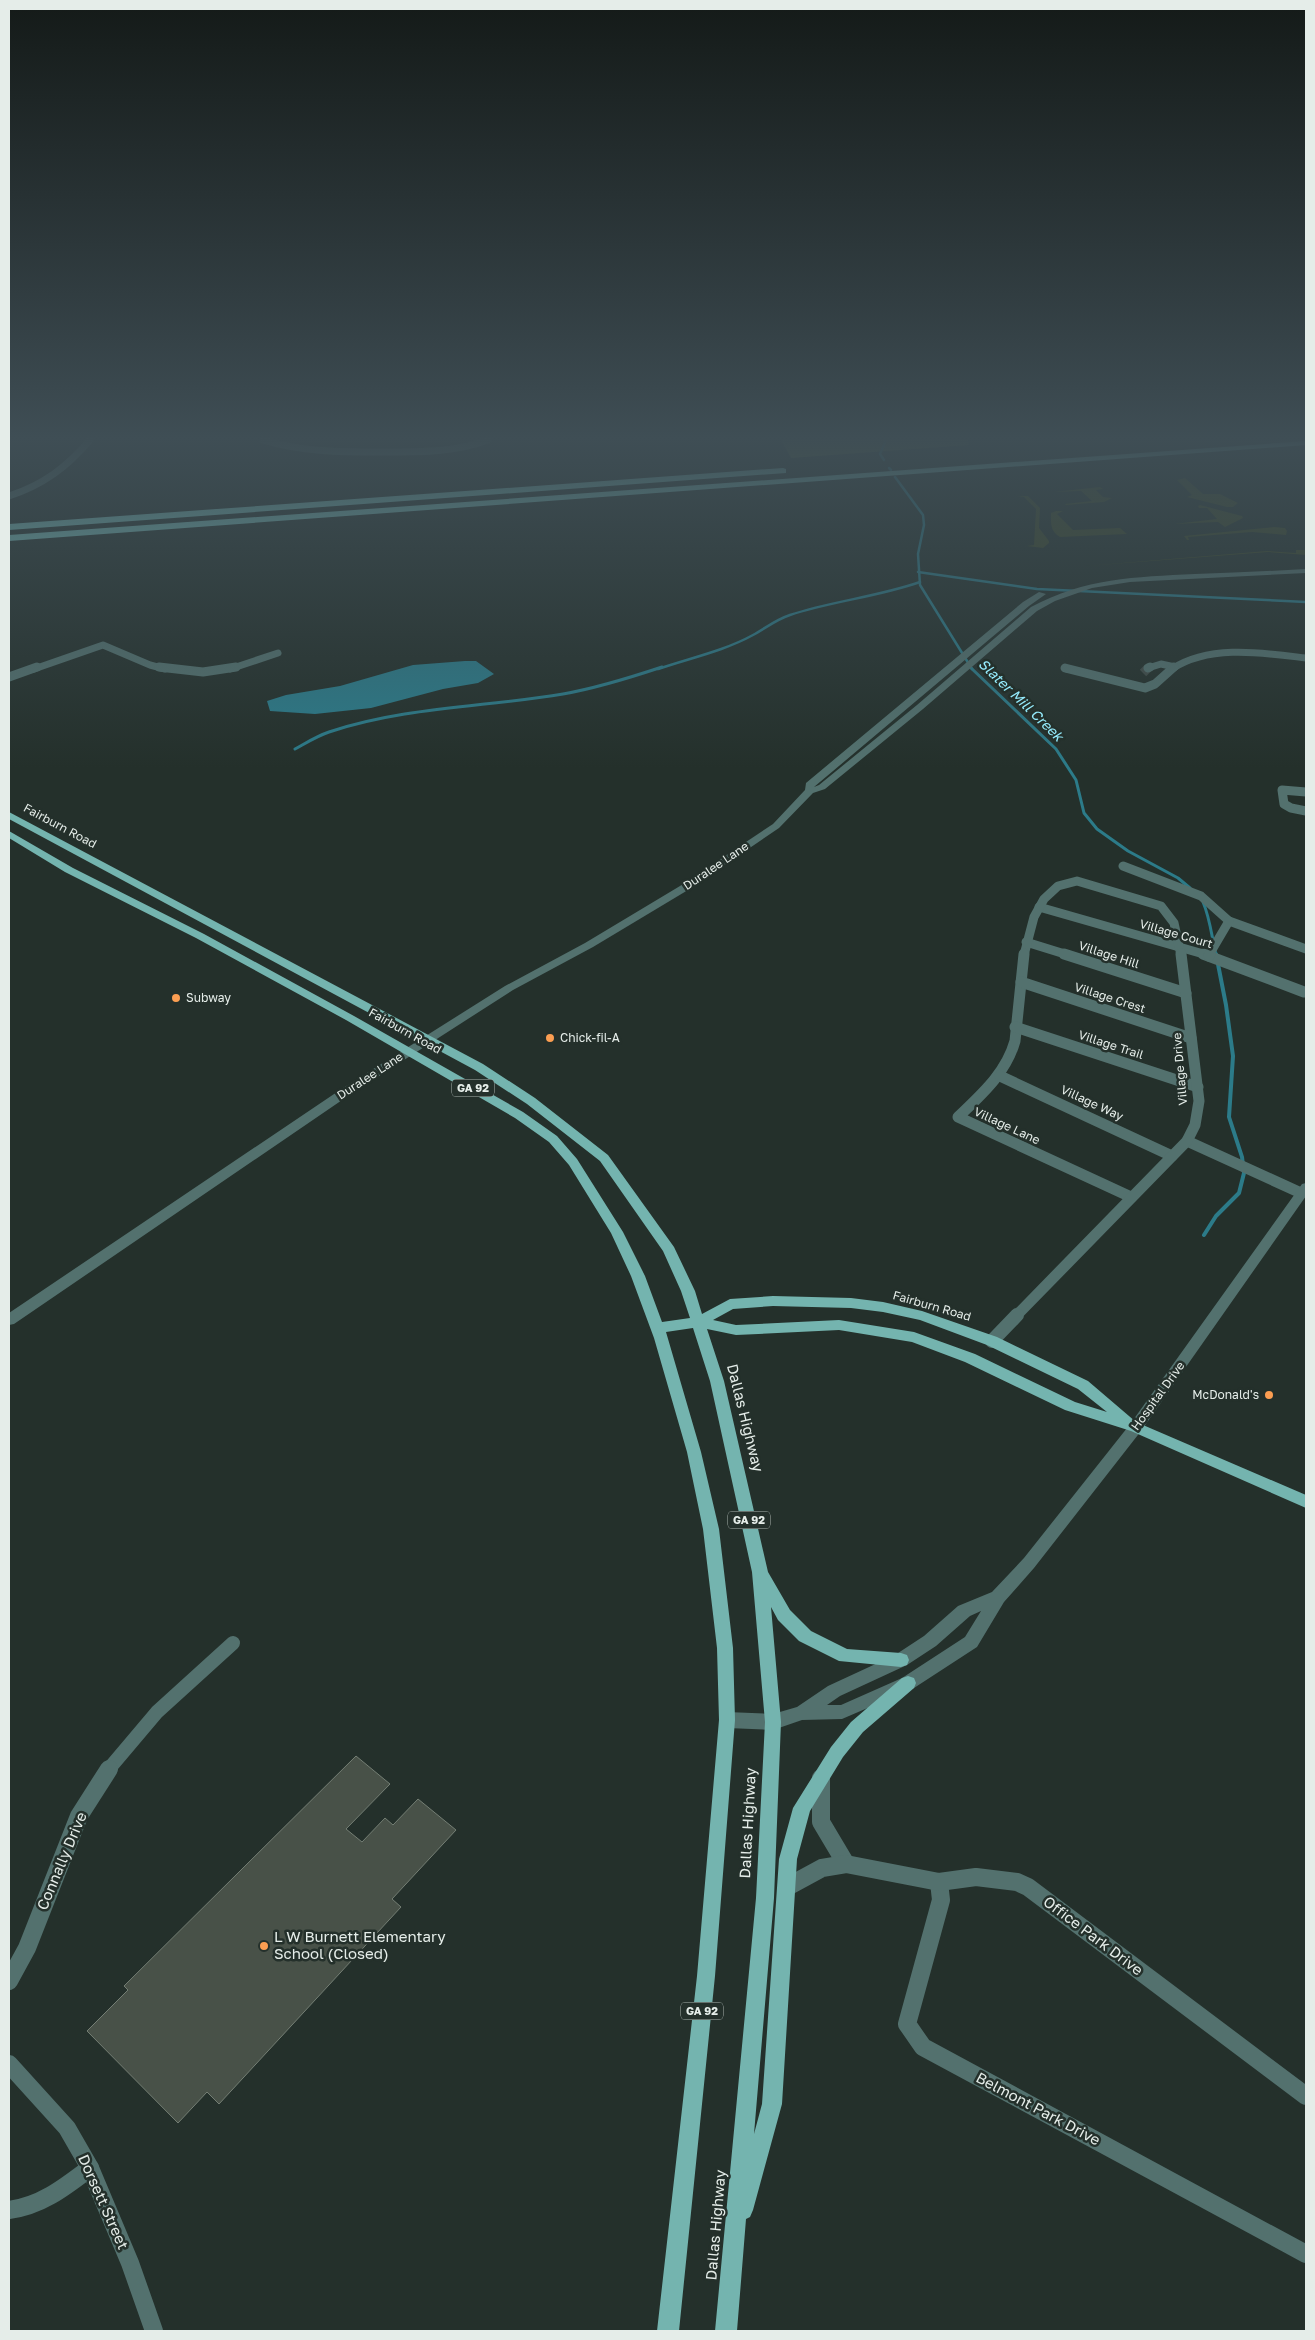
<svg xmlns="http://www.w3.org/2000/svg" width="1315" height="2340" font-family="'Golos Text',sans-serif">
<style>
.green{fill:#3d4726}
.forest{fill:#566633}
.water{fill:#2c7b89}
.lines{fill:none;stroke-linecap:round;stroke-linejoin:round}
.stream-far2{stroke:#2c7b89;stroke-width:2.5}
.stream-far1{stroke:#2c7b89;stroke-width:3}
.stream{stroke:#2c7b89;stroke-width:4}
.building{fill:#485148;stroke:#747e74}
.minor-tunnel{stroke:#414c48;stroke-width:9;stroke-dasharray:9 4.5;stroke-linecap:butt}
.minor-far4{stroke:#53716e;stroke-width:7}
.minor-far3{stroke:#53716e;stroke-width:9}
.minor-far2{stroke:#53716e;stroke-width:11}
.minor-far1{stroke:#53716e;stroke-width:14}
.minor{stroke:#53716e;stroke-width:18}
.tertiary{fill:#53716e;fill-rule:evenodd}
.primary{fill:#74b4af;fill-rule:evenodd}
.motorway{fill:#80cec8;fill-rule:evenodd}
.poi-dot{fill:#fb9e52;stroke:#24302b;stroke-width:2}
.labels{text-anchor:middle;stroke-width:5;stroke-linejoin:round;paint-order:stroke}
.shield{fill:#24302b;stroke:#abb4b0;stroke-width:1}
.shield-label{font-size:11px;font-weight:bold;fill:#e5ede9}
.street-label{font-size:12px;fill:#e5ede9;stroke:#24302b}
.poi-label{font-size:12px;fill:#e5ede9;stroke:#24302b;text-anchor:start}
.water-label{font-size:14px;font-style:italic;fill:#95ebfc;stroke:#24302b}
.near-street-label{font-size:15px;fill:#e5ede9;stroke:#24302b}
.near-poi-label{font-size:15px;fill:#e5ede9;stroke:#24302b;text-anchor:start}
</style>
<rect width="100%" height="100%" fill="#24302b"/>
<!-- green -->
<g class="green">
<path d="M1185 478 1203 494H1220L1238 503 1233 507H1227L1187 497 1192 495 1177 480Z"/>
<path d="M1100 487 1103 489 1096 490 1103 497 1112 498 1104 502 1066 505 1065 504 1092 501 1081 491 1054 492Z"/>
<path d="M1017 496H1028L1040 508 1039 528 1049 541V543L1043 548 1027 546 1034 545 1036 509 1024 497Z"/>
<path d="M1200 505 1242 516 1243 518 1225 527 1218 522 1174 524 1217 519 1207 508H1199L1198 506Z"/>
<path d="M1056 511H1063L1057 514 1073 530 1120 528 1127 534 1060 537C1050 531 1051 524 1051 513Z"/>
<path d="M1274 527 1285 528 1287 531 1286 535 1252 532 1188 537 1189 540H1187L1184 536Z"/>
<path d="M1296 550H1306V555L1268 552 1086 566 1267 551 1296 553Z"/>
</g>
<!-- forest -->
<path class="forest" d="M781 440H968L969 445 791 458Z"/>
<!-- water -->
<path class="water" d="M465 661H476L494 674 478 683 443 689 371 708 315 714 270 711 267 701 286 695 340 686 413 665Z"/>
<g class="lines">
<!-- stream-far2 -->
<g class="stream-far2">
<path d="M884 460 880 454 886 440"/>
<path d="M889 468 891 470"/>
<path d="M895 477 923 515 924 525 918 554 920 585 972 669"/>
<path d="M918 572 1037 589 1306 602"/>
<path d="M658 669C690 658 724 651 753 635 766 628 775 620 790 615 832 601 877 597 920 582"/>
</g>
<!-- stream-far1 -->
<g class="stream-far1">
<path d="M970 667 1056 749 1076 780 1084 813 1097 829 1128 851 1178 878 1190 888"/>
<path d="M295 749C306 743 317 736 329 732 404 707 485 707 563 694 597 688 629 678 662 667"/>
<path d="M1203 902C1210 918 1212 938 1216 955"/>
</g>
<!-- stream -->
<path class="stream" d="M1204 1235 1216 1216 1239 1193 1244 1173 1242 1157 1229 1117 1233 1056 1226 1005 1216 954"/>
</g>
<!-- building -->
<path class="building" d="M356 1756 390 1784 346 1829 362 1842 385 1818 393 1825 418 1799 456 1830 392 1899 401 1907 219 2104 207 2092 178 2123 87 2031 128 1990 124 1986Z"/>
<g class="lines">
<!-- minor-tunnel -->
<path class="minor-tunnel" d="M1143 673 1148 668"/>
<!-- minor-far4 -->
<g class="minor-far4">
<path d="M263 440C302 452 341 452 381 452 419 452 452 453 488 440"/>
<path d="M9 496C43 485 67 467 90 440"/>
<path d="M1065 668 1067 669"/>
<path d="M1148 668 1161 664 1175 667"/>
<path d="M34 669 103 645 150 665 165 669"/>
<path d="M230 669 278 653"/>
<path d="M1172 669C1210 644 1264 653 1306 658"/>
</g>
<!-- minor-far3 -->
<g class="minor-far3">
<path d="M159 667 203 672 236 667"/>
<path d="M1065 668 1145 688 1155 684 1174 667"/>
<path d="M1148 668 1150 667"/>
<path d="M9 677 37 667"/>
<path d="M1306 792 1282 790 1284 804 1291 808 1306 811"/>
<path d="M1123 866 1201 896 1229 921 1306 949"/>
<path d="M1039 907 1207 955"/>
<path d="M1026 942 1068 955"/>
<path d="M1024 955 1034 917 1044 899 1058 886 1077 881 1161 906 1174 923 1181 955"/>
<path d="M1209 955 1229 921"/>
</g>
<!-- minor-far2 -->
<g class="minor-far2">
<path d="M1024 954 1015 1041C1006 1073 982 1094 958 1117L1131 1197"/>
<path d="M1064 954 1186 993"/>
<path d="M1203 954 1304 992"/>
<path d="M1209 956 1210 954"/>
<path d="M1021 982 1191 1038"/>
<path d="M1015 1027 1198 1087"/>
<path d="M1000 1076 1172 1156"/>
<path d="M1187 1141 1301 1193"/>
<path d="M1016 1316 1187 1141 1195 1125 1199 1101 1181 954"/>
</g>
<!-- minor-far1 -->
<g class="minor-far1">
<path d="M992 1341 1017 1315"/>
<path d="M108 1770 157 1712 233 1643"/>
</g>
<!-- minor -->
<g class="minor">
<path d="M821 1778V1822L846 1864"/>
<path d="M939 1882 941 1900 907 2024 923 2047 1306 2254"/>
<path d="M787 1887 822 1868 846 1864 939 1882 976 1877 1017 1882 1028 1887 1306 2096"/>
<path d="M9 1981 27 1948 79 1816 109 1769"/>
<path d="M9 2064 67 2128 90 2168 130 2263 154 2331"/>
<path d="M9 2210C41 2206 65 2187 90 2168"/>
</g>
<!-- tertiary -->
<g class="tertiary">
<path d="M1306 569V573L1130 582 1092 588 1055 601 1037 611 923 709 825 789 813 793 779 828 688 890 593 947 513 990 348 1096 14 1324 9 1325V1313L340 1090 505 986 585 943 680 886 773 824 805 790 806 783 1023 602 1039 592 1046 594 1029 606 814 787 819 785 917 705 1031 607C1085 578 1135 577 1195 574 1232 573 1269 571 1306 569Z"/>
<path d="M1306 1183V1196L1141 1431 1034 1568 1004 1602 977 1647 914 1688 842 1719 802 1720 773 1730 727 1728 721 1725 719 1720 721 1715 727 1712 773 1714 797 1707 828 1686 895 1655 924 1636 958 1606 992 1592 1024 1558 1131 1423 1302 1184ZM981 1611 965 1637 902 1678 841 1705H827L840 1696 907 1665 936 1646 970 1616Z"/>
</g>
<!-- primary -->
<path class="primary" d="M9 812 483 1064 535 1098 608 1155 674 1247 695 1291 702 1314 730 1299 773 1296 851 1298 883 1302 922 1311 997 1337 1088 1381 1136 1422 1306 1495V1508L1131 1431 1065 1410 965 1362 912 1342 839 1330 736 1335 707 1329 724 1381 768 1572 790 1610 811 1631 847 1649 901 1653 907 1655 909 1660 907 1665 901 1667 839 1661 799 1641 778 1620 771 1607 781 1722 774 1898 754 2134 762 2104 779 1859 793 1808 831 1747 851 1722 902 1678 908 1676 914 1678 916 1683 914 1688 863 1732 843 1757 810 1811 797 1859 782 2104 753 2210 750 2217 746 2219 737 2331H715L756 1898 765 1722 752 1572 710 1381 693 1328 666 1332 701 1452 719 1529 733 1648 735 1720 715 1976 679 2331H657L697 1976 719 1720 717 1648 703 1529 687 1452 654 1338 631 1276 611 1233 569 1165 549 1142 515 1118 346 1020 196 938 65 872 9 838V831L73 868 204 934 354 1016 523 1112 557 1136 577 1159 623 1232 645 1276 662 1322 690 1318 681 1291 663 1251 600 1161 527 1104 475 1070 9 819ZM773 1306 851 1308 883 1312 920 1320 987 1345 1078 1389 1107 1412 1075 1402 975 1354 914 1332 839 1320 736 1325 713 1320 733 1309Z"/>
<!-- motorway -->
<g class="motorway">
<path d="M1306 441V445L9 541V535Z"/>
<path d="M783 468 786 469V473L9 530V524Z"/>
</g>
</g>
<!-- sky -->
<linearGradient id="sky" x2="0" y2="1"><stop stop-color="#141a18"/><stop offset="0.57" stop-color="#3f4e55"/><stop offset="1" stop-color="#3f4e55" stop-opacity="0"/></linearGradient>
<rect width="1315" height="768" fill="url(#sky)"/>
<!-- markers -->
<g class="poi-dot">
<circle cx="176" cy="998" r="5"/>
<circle cx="550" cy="1038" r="5"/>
<circle cx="1269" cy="1395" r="5"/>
<circle cx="264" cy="1946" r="5"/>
</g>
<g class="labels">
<!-- shield labels -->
<g class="shield">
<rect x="452" y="1079.5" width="42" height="17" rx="4"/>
<rect x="728" y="1511.5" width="42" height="17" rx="4"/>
<rect x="681" y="2002.5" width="42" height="17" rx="4"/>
</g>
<g class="shield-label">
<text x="473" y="1092">GA 92</text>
<text x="749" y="1524">GA 92</text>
<text x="702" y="2015">GA 92</text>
</g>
<!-- street labels -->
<g class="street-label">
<text transform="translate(60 826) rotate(28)" y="4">Fairburn Road</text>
<text transform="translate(716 866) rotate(-34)" y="4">Duralee Lane</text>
<text transform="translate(1176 934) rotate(16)" y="4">Village Court</text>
<text transform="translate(1109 955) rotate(18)" y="4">Village Hill</text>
<text transform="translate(1110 998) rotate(18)" y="4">Village Crest</text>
<text transform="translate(405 1031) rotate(29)" y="4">Fairburn Road</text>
<text transform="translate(1111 1045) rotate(18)" y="4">Village Trail</text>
<text transform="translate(1180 1069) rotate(-95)" y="4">Village Drive</text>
<text transform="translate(370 1076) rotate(-33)" y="4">Duralee Lane</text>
<text transform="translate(1092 1103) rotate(25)" y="4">Village Way</text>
<text transform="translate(1007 1126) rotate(25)" y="4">Village Lane</text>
<text transform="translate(932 1306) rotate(16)" y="4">Fairburn Road</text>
<text transform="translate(1158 1396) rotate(-54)" y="4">Hospital Drive</text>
</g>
<!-- poi labels -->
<g class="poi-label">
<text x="186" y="1002">Subway</text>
<text x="560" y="1042">Chick-fil-A</text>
<text x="1259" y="1399" text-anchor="end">McDonald's</text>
</g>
<!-- water labels -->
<g class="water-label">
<text transform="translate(1021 700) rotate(44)" y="5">Slater Mill Creek</text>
</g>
<!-- near-street labels -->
<g class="near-street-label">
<text transform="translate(745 1418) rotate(76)" y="5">Dallas Highway</text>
<text transform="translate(748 1823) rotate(-87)" y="5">Dallas Highway</text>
<text transform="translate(62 1861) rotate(-67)" y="5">Connally Drive</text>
<text transform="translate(1093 1936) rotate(37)" y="5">Office Park Drive</text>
<text transform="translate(1038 2109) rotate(28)" y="5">Belmont Park Drive</text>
<text transform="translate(103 2202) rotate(66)" y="5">Dorsett Street</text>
<text transform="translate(716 2225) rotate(-85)" y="5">Dallas Highway</text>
</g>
<!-- near-poi labels -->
<g class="near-poi-label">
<text x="274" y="1942">L W Burnett Elementary<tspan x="274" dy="17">School (Closed)</tspan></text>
</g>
</g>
<!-- border -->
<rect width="1315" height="2340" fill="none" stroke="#e5ede9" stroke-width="20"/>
</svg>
